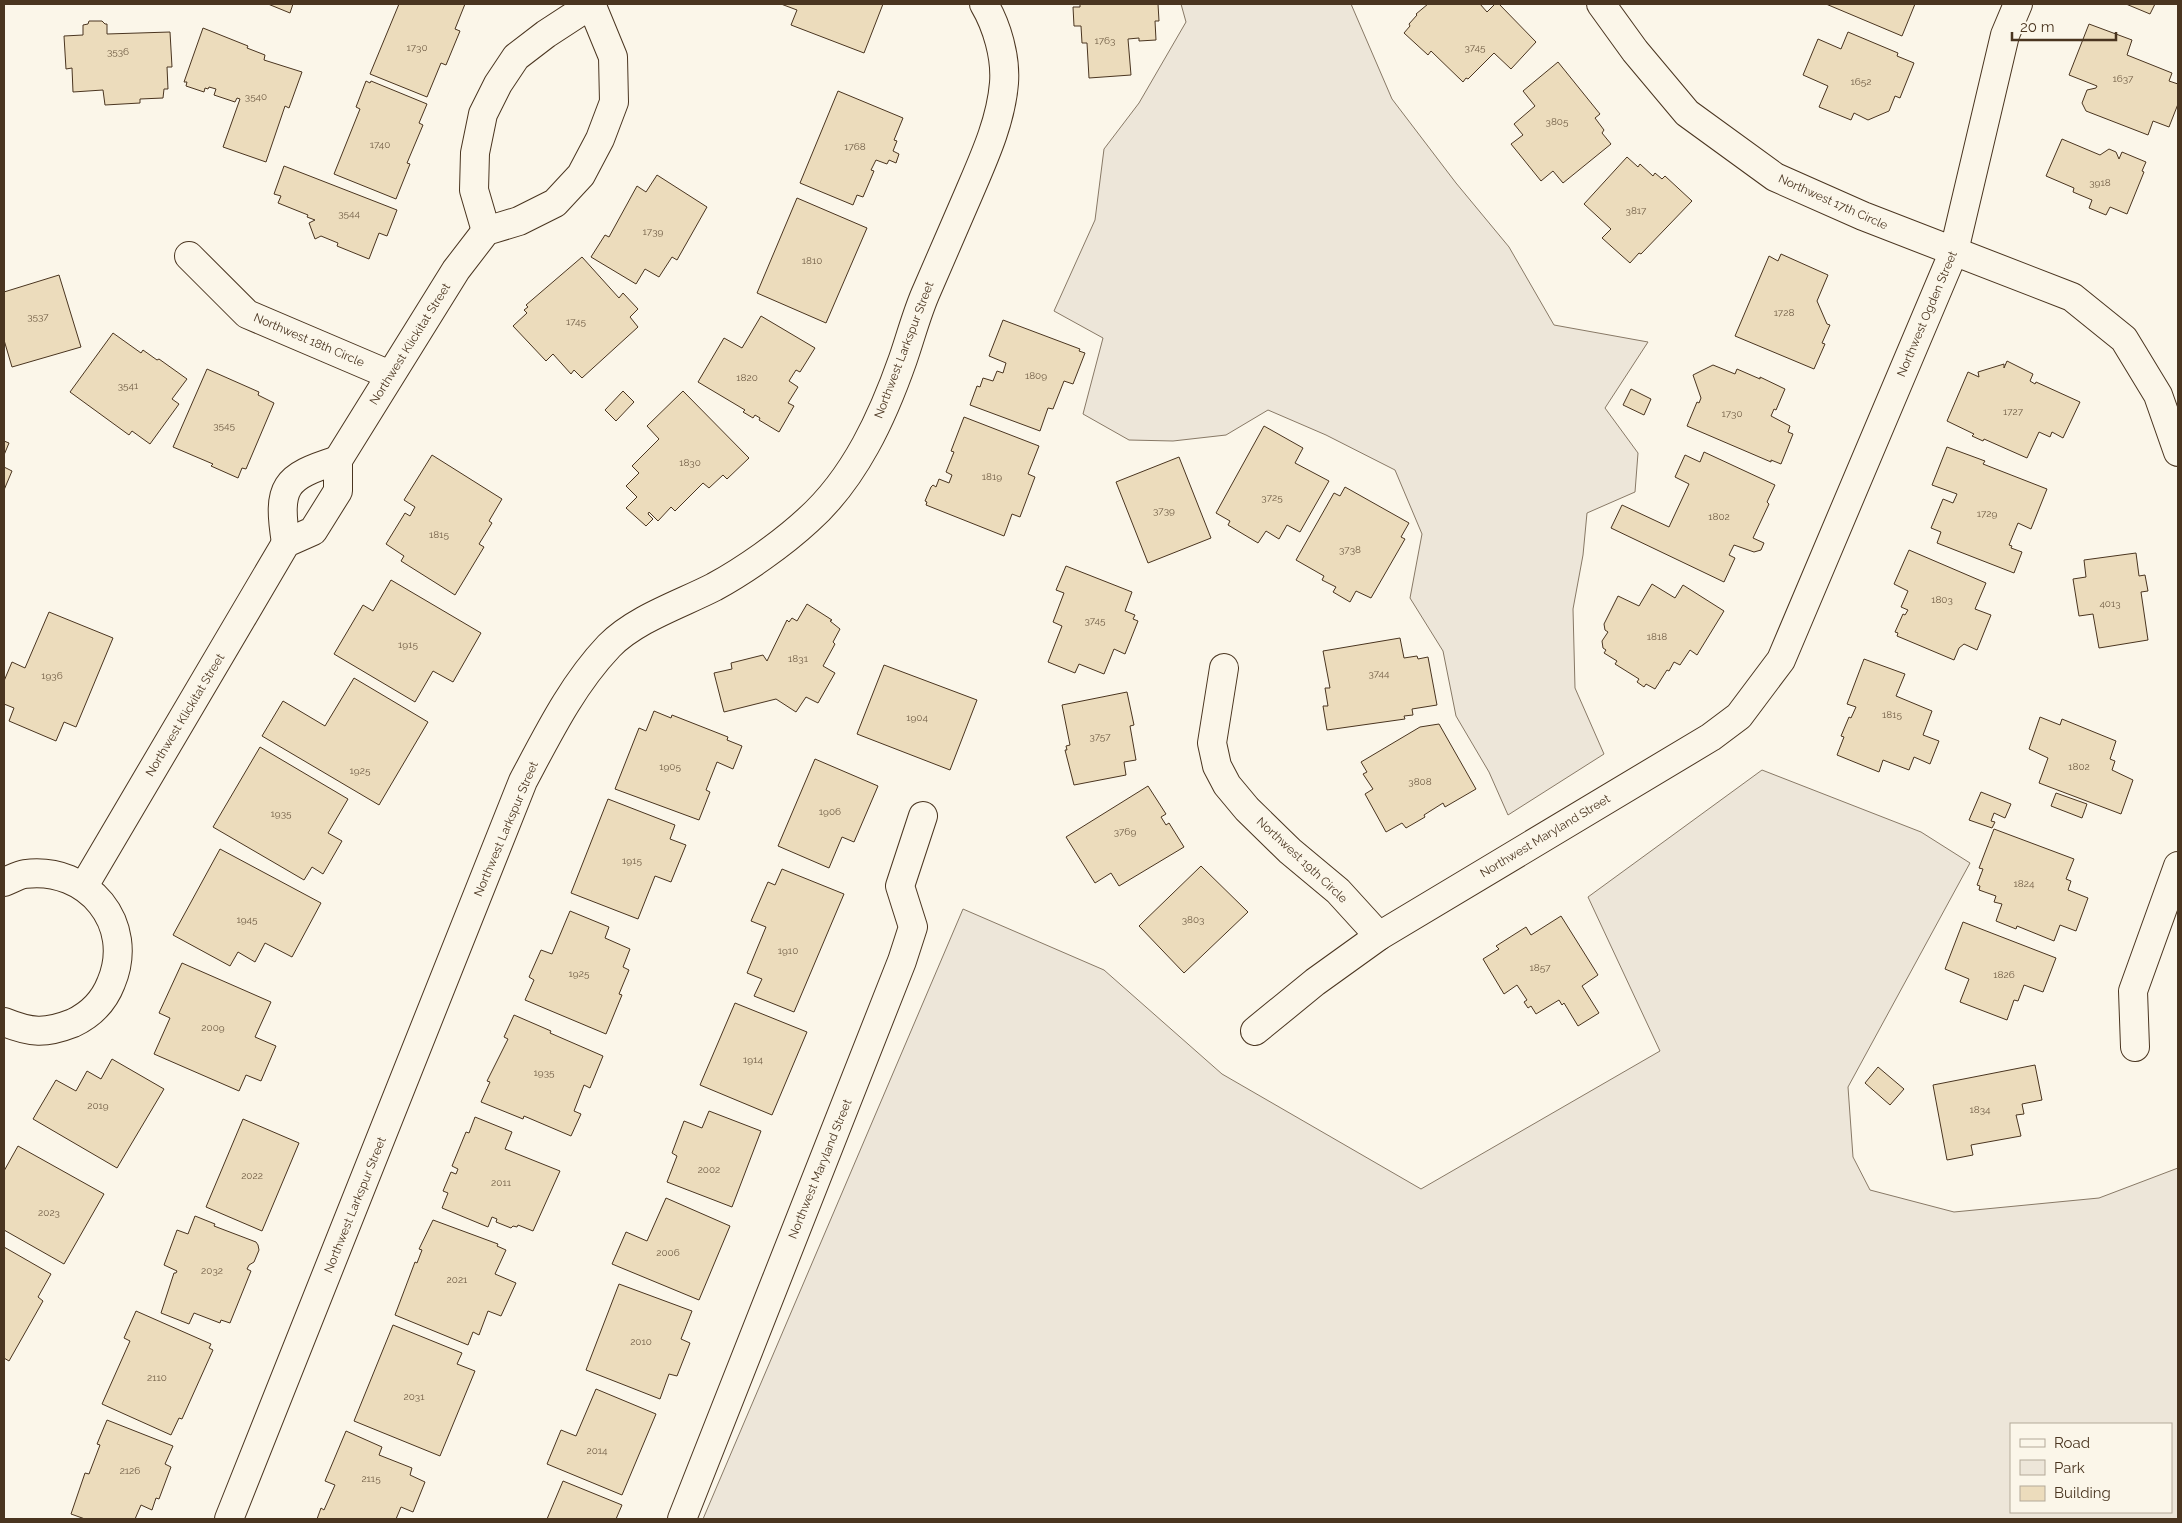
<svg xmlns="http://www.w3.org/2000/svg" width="2182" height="1523" font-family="Raleway,sans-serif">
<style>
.green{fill:#ede6d9;stroke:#887966;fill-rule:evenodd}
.building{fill:#ecdcbc;stroke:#4a3520}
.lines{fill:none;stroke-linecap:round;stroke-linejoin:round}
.minor-casing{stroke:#4a3520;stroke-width:30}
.minor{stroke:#fbf6e9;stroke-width:28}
.labels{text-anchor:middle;stroke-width:4;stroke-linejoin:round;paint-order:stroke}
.number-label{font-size:10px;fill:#725f47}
.street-label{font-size:12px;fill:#4a3520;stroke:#fbf6e9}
</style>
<rect width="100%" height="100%" fill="#fbf6e9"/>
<!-- green -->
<g class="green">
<path d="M1181 4H1351L1392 99 1456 183 1509 247 1554 325 1648 342 1605 408 1638 453 1635 492 1587 513 1583 555 1573 609 1575 688 1604 754 1508 815 1489 772 1456 716 1443 651 1410 598 1422 534 1395 470 1326 435 1268 410 1226 435 1173 441 1129 440 1083 414 1103 338 1054 311 1095 220 1104 149 1139 103 1186 22Z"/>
<path d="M1762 770 1921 832 1970 863 1848 1087 1853 1157 1870 1190 1954 1212 2099 1198 2178 1168V1519H703L963 909 1104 970 1222 1074 1421 1189 1660 1051 1588 897ZM2011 1424H2171V1512H2011Z"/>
</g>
<!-- building -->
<g class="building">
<path d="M268 4H293L290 13Z"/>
<path d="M399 4H465L455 29 460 31 446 65 441 63 427 97 370 74Z"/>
<path d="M781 4H883L864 53 791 25 797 10Z"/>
<path d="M1080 4H1158L1159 21H1155L1156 40 1139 41V38L1128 39 1131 75 1089 78 1087 43H1082L1081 26H1074L1073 7H1080Z"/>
<path d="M1428 4H1480L1487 12 1495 4H1499L1536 42 1511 69 1494 53 1468 79 1466 78 1463 82 1431 51 1428 55 1404 33 1410 26 1409 24 1417 15 1416 14Z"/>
<path d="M1826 4H1915L1902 36Z"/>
<path d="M2126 4H2155L2150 14Z"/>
<path d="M89 21H102L105 24H107V34L170 32 172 67H167L168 89H164L163 98 140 99V103L105 105 103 90 73 92 72 68 66 69 64 36 83 35V25L88 24Z"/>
<path d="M2089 24 2132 40 2127 55 2172 73 2169 81 2178 84V104L2169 127 2153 121 2148 135 2086 111 2082 103 2087 90 2096 88 2097 86 2069 75Z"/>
<path d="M203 28 248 46 247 48 265 55 264 60 302 72 289 108 285 106 266 162 223 147 240 99 237 98 235 102 214 95 216 89 209 87 208 89 205 88 204 92 186 86 187 82H184Z"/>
<path d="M1848 32 1898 53 1897 56 1914 63 1900 98 1895 96 1889 111 1868 120 1854 113 1851 120 1819 107 1828 86 1803 75 1818 39 1841 49Z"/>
<path d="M1558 62 1600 114 1595 118 1604 130 1602 133 1611 144 1563 183 1553 171 1541 181 1511 144 1523 135 1514 124 1535 106 1523 91Z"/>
<path d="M366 81 370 83 371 81 427 104 419 123 423 125 407 163 410 164 396 199 334 174 360 109 356 107Z"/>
<path d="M838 91 903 118 894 140 897 141 893 151 899 154 896 163 889 160 887 164 876 160 871 170 874 171 863 197 857 195 853 205 800 183Z"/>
<path d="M2062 139 2100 155 2109 149 2116 152 2119 159 2122 152 2146 162 2142 171 2144 172 2127 214 2110 207 2106 215 2089 208 2092 200 2073 192 2074 188 2046 176Z"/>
<path d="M1627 157 1638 167 1640 164 1653 176 1655 173 1662 179 1665 176 1692 201 1641 254 1639 253 1630 263 1602 238 1611 229 1584 204Z"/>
<path d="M284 166 397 210 387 236 379 233 369 259 337 246 338 243 321 236 315 239 309 223 315 220 307 217 308 215 278 203 281 196 274 194Z"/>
<path d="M657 175 707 207 677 260 672 257 659 277 645 269 636 284 591 257 605 235 609 237 637 186 646 192Z"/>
<path d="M797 198 867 228 826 323 757 293Z"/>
<path d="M1781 254 1828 275 1817 301 1827 324 1830 325 1822 343 1825 344 1814 369 1735 336 1769 256 1778 261Z"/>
<path d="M582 257 619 298 623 293 638 309 630 317 638 327 582 378 574 370 571 374 553 354 546 361 513 326 527 313 524 310 528 307 526 305Z"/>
<path d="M59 275 81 347 12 367 4 340V292Z"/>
<path d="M761 316 815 348 800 372 796 370 789 381 798 387 788 403 794 406 779 432 759 420 760 418 755 415 753 418 743 412 745 410 698 382 724 338 742 348Z"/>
<path d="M1003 320 1080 349 1079 351 1085 353 1073 384 1064 381 1053 409 1048 408 1040 431 970 405 977 386 980 387 983 378 993 381 997 371 1003 373 1006 363 989 356Z"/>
<path d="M113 333 141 353 143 350 157 360 159 359 187 379 172 399 179 404 150 444 132 431 129 435 70 392Z"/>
<path d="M2007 361 2033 374 2030 381 2035 384 2036 382 2080 402 2063 438 2052 432 2050 437 2039 432 2027 458 1984 439 1983 441 1972 436 1974 434 1947 421 1968 372 1979 377 1978 372 2004 364V368Z"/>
<path d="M1713 365 1735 374 1737 369 1760 379V377L1785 389 1776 410 1774 409 1771 416 1790 426 1788 432 1793 434 1781 464 1771 460V462L1687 426 1697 402 1699 403 1701 398 1693 375Z"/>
<path d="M207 369 259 392 258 395 274 403 246 469 242 468 238 478 211 466 213 464 173 447Z"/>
<path d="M1631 389 1651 399 1644 415 1623 405Z"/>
<path d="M623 391 634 402 616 421 605 410Z"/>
<path d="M683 391 749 458 727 479 723 475 709 488 703 483 675 511 671 507 658 521 649 512 648 514 653 519 646 526 626 508 637 497 626 486 639 473 632 466 659 439 647 426Z"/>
<path d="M964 417 1039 446 1028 474 1035 477 1020 517 1012 514 1004 536 926 505 927 502 925 501 931 487 933 485 936 487 939 479 949 483 952 475 946 472 954 452 951 451Z"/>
<path d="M1264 426 1303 448 1295 463 1329 481 1300 532 1287 525 1279 539 1266 531 1258 543 1228 525 1230 521 1216 513Z"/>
<path d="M4 441 9 443 4 455Z"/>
<path d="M1947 447 1985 461 1983 464 2047 489 2031 529 2018 523 2009 545 2012 546 2011 548 2022 552 2014 573 1937 543 1941 532 1931 528 1943 499 1953 503 1957 494 1932 485Z"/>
<path d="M1704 452 1775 485 1767 502 1769 504 1753 538 1764 543 1761 550 1754 552 1734 545 1729 555 1735 558 1724 582 1611 528 1622 505 1669 527 1689 484 1675 477 1685 455 1700 462Z"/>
<path d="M432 455 502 499 489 521 492 523 479 544 484 547 455 595 401 561 404 556 386 544 405 513 410 516 415 507 404 500Z"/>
<path d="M1179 457 1211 538 1148 563 1116 482Z"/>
<path d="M4 467 12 471 4 490Z"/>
<path d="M1345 487 1409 523 1401 537 1405 539 1371 598 1356 591 1350 602 1333 592 1336 587 1322 580 1324 576 1296 560 1334 493 1340 496Z"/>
<path d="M1909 550 1986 583 1975 609 1991 615 1977 650 1964 644 1959 648 1954 660 1897 636 1898 633 1895 632 1903 614 1905 615 1908 610 1901 607 1908 591 1894 584Z"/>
<path d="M2136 553 2139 576 2145 575 2148 591 2141 592 2148 640 2099 648 2093 614 2079 616 2073 579 2086 577 2084 560Z"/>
<path d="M1066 566 1132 592 1125 611 1135 615 1133 619 1138 621 1125 654 1114 649 1104 674 1079 664 1075 673 1048 662 1062 626 1053 622 1064 593 1056 590Z"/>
<path d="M391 580 481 633 453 682 433 671 415 702 334 654 363 605 373 611Z"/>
<path d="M1652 584 1675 598 1683 585 1724 611 1697 655 1690 650 1680 665 1674 662 1669 671 1667 670 1655 689 1646 684 1644 687 1637 682 1639 679 1615 664 1617 661 1604 653 1606 650 1603 648 1602 641 1608 632 1605 630 1604 624 1618 596 1639 606Z"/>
<path d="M807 604 832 620 830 621 840 629 833 642 835 644 823 666 835 673 818 703 806 697 796 712 776 699 724 712 714 673 732 669 731 663 763 655 767 661 787 620 789 622 792 618 797 621Z"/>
<path d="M49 612 113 638 76 727 64 722 56 741 9 721 14 708 4 704V681L12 662 25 668Z"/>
<path d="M1400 638 1404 658 1417 656 1418 659 1428 657 1437 705 1412 709 1413 715 1404 716 1405 719 1327 730 1323 706H1328L1325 688H1330L1323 651Z"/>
<path d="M1864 659 1905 674 1896 696 1932 711 1923 735 1939 741 1930 764 1914 757 1909 770 1883 760 1879 772 1837 755 1844 737 1841 736 1849 717 1851 718 1856 707 1847 704Z"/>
<path d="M884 665 977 700 950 770 857 734Z"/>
<path d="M354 678 428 722 379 805 262 736 283 701 325 726Z"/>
<path d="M1127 692 1134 725 1130 726 1136 760 1124 762 1126 775 1074 785 1065 750H1067L1066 746 1070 745 1062 705Z"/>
<path d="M654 711 671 718 672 715 728 737 727 740 742 746 733 769 717 762 706 790 710 792 699 820 615 789 639 728 646 731Z"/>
<path d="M2040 717 2060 725 2062 719 2116 741 2110 759 2115 761 2112 770 2133 780 2121 814 2039 783 2048 758 2029 749Z"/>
<path d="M1439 724 1476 789 1445 807 1443 803 1424 815 1425 817 1406 828 1402 823 1386 832 1365 794 1373 789 1363 774 1367 772 1361 762 1420 727Z"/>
<path d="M260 747 348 799 328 833 342 841 323 874 312 867 304 880 213 827Z"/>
<path d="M815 759 878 786 854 842 842 837 829 868 778 846Z"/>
<path d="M1148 786 1166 814 1161 817 1166 825 1169 823 1184 847 1119 886 1111 873 1095 883 1066 837Z"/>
<path d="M1981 792 2011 804 2005 818 1994 813 1991 821 1995 822 1992 828 1969 820Z"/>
<path d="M2056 793 2087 804 2082 818 2051 806Z"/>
<path d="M608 799 675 825 670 839 686 845 671 882 655 876 638 919 571 893Z"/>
<path d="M1994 829 2074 859 2066 879 2071 881 2068 890 2088 898 2076 931 2060 925 2054 941 2017 926 2016 929 1996 921 2002 904 1994 902 1996 896 1979 890 1980 886 1977 885 1983 869 1979 868Z"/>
<path d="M220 849 321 903 292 957 265 943 255 962 238 952 230 966 173 935Z"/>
<path d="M1201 866 1248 912 1184 973 1139 926Z"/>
<path d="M782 869 844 894 794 1012 754 996 762 979 747 973 766 927 751 921 768 882 775 885Z"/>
<path d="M570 911 609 927 605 938 630 949 623 967 629 970 619 994 622 995 606 1034 525 1000 534 980 529 977 541 950 552 954Z"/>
<path d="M1561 916 1598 975 1582 986 1599 1013 1578 1026 1564 1003 1562 1005 1559 1000 1536 1014 1531 1006 1528 1008 1524 1002 1527 1000 1517 985 1504 994 1483 959 1499 949 1496 946 1526 927 1531 935Z"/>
<path d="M1963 922 2056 958 2043 992 2024 985 2018 1001 2014 1000 2007 1020 1960 1002 1969 979 1945 969Z"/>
<path d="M182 963 271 1002 255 1037 276 1046 261 1081 246 1075 239 1091 154 1054 170 1018 159 1013Z"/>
<path d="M735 1003 807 1032 772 1115 700 1085Z"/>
<path d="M514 1015 551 1031 550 1033 603 1056 590 1088 584 1085 574 1111 581 1114 571 1136 524 1116 523 1119 481 1102 490 1082 487 1081 508 1039 504 1037Z"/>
<path d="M112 1059 164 1089 117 1168 33 1119 56 1080 76 1091 87 1071 101 1079Z"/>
<path d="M2035 1065 2042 1100 2022 1104 2024 1114 2016 1115 2021 1136 1971 1145 1973 1155 1947 1160 1933 1085Z"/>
<path d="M1878 1067 1904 1089 1890 1105 1865 1083Z"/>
<path d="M709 1111 761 1131 732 1207 667 1182 677 1156 672 1153 684 1121 702 1128Z"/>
<path d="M475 1117 512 1132 505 1149 560 1171 533 1231 518 1225 517 1227 513 1226 511 1228 496 1222 497 1219 492 1217 488 1227 442 1208 448 1193 443 1191 451 1172 456 1174 458 1169 452 1166 466 1132 469 1133Z"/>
<path d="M243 1119 299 1143 262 1231 206 1207Z"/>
<path d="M18 1146 104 1194 64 1264 4 1230V1171Z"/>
<path d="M666 1198 730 1226 699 1300 612 1264 626 1232 647 1241Z"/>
<path d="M195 1216 215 1224 214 1226 256 1242 258 1245 259 1250 254 1262 249 1265 247 1269 251 1271 230 1323 221 1320 220 1323 194 1313 189 1324 161 1313 174 1273H176L177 1271 164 1265 177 1230 188 1234Z"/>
<path d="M433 1220 498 1244 497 1246 506 1250 495 1274 516 1283 501 1316 488 1311 479 1335 473 1332 468 1345 395 1315 415 1262 417 1263 422 1250 419 1249Z"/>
<path d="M4 1247 51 1274 38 1297 43 1301 9 1361 4 1358Z"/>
<path d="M619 1284 692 1311 681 1339 690 1343 677 1376 669 1374 660 1399 586 1370Z"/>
<path d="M136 1311 211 1344 209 1348 213 1350 182 1419 179 1418 171 1435 102 1404 130 1341 124 1338Z"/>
<path d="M393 1325 462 1353 457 1364 475 1371 440 1456 354 1421Z"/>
<path d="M596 1389 656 1414 622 1495 547 1464 561 1430 576 1436Z"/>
<path d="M107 1420 173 1446 165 1464 171 1467 159 1499 156 1498 152 1510 141 1505 135 1519H85L71 1514 85 1473 89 1474 100 1445 97 1444Z"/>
<path d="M346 1431 382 1447 379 1455 412 1468 410 1475 425 1482 413 1512 401 1507 396 1519H317L321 1508 324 1510 335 1485 325 1481Z"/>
<path d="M563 1481 622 1505 616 1519H547Z"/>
</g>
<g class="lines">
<!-- minor casing -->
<g class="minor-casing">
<g id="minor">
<path d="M1601 4 1635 51 1687 113 1775 177 1863 216 2072 297 2124 339 2158 395 2178 452"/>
<path d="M486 231 474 190 475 153 483 114 498 84 516 57 546 34 592 4"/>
<path d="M189 256 247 314 390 375"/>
<path d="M286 543C277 486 284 477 338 460"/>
<path d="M1224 668 1212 743 1217 766 1227 785 1247 809 1290 851 1338 891 1379 936"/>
<path d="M4 882C10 880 18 875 25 874 88 866 136 924 111 983 104 1001 90 1015 73 1023 45 1034 31 1033 4 1022"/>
<path d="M84 886 286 543 313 531 338 491V460L456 270 486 231 519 221 555 203 581 175 600 139 614 102 613 57 592 6"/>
<path d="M1255 1031 1315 982 1379 936 1711 737 1739 716 1781 660 1954 251 2005 35 2018 4"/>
<path d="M2135 1047 2133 991 2178 866"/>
<path d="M229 1519 523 781C548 734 572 685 609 646 635 619 681 604 714 587 745 570 782 544 808 520 855 478 883 416 903 359 911 336 917 312 927 290 941 258 955 225 969 193 984 158 1001 121 1004 83 1006 57 997 26 984 4"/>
<path d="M682 1519 902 961 913 927 900 886 923 816"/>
</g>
</g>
<!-- minor -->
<use href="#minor" class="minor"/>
</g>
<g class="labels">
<!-- number labels -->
<g class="number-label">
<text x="1105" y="44">1763</text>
<text x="417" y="51">1730</text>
<text x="1475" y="51">3745</text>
<text x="118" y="55">3536</text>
<text x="2123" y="82">1637</text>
<text x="1861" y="85">1652</text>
<text x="256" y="100">3540</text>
<text x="1557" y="125">3805</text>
<text x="380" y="148">1740</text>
<text x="855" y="150">1768</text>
<text x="2100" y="186">3918</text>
<text x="1636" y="214">3817</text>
<text x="349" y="217">3544</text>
<text x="653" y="235">1739</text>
<text x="812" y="264">1810</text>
<text x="1784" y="316">1728</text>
<text x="38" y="320">3537</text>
<text x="576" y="325">1745</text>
<text x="1036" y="379">1809</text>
<text x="747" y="381">1820</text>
<text x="128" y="389">3541</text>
<text x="2013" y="415">1727</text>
<text x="1732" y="417">1730</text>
<text x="224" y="429">3545</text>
<text x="690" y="466">1830</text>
<text x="992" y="480">1819</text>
<text x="1272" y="501">3725</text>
<text x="1164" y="514">3739</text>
<text x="1987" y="517">1729</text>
<text x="1719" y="520">1802</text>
<text x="439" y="538">1815</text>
<text x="1350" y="553">3738</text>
<text x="1942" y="603">1803</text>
<text x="2110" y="607">4013</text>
<text x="1095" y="624">3745</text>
<text x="1657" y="640">1818</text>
<text x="408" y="648">1915</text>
<text x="798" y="662">1831</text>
<text x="1379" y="677">3744</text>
<text x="52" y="679">1936</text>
<text x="1892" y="718">1815</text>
<text x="917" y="721">1904</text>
<text x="1100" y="740">3757</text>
<text x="670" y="770">1905</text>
<text x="2079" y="770">1802</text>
<text x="360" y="774">1925</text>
<text x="1420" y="785">3808</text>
<text x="830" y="815">1906</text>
<text x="281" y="817">1935</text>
<text x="1125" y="835">3769</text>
<text x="632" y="864">1915</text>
<text x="2024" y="887">1824</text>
<text x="247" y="923">1945</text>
<text x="1193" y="923">3803</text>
<text x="788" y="954">1910</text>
<text x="1540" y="971">1857</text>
<text x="579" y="977">1925</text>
<text x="2004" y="978">1826</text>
<text x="213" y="1031">2009</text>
<text x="753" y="1063">1914</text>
<text x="544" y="1076">1935</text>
<text x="98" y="1109">2019</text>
<text x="1980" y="1113">1834</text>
<text x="709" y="1173">2002</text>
<text x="252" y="1179">2022</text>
<text x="501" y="1186">2011</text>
<text x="49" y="1216">2023</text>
<text x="668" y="1256">2006</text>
<text x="212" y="1274">2032</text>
<text x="457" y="1283">2021</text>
<text x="641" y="1345">2010</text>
<text x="157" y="1381">2110</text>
<text x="414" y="1400">2031</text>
<text x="597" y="1454">2014</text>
<text x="130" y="1474">2126</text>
<text x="371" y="1482">2115</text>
</g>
<!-- street labels -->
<g class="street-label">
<text transform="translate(1833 202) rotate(24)" y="4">Northwest 17th Circle</text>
<text transform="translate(1927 314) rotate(-67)" y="4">Northwest Ogden Street</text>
<text transform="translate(309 340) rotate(23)" y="4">Northwest 18th Circle</text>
<text transform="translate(410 344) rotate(-58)" y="4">Northwest Klickitat Street</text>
<text transform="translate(904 350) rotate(-69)" y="4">Northwest Larkspur Street</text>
<text transform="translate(185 715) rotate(-59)" y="4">Northwest Klickitat Street</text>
<text transform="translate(506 829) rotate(-67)" y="4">Northwest Larkspur Street</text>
<text transform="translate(1545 836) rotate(-31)" y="4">Northwest Maryland Street</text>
<text transform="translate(1302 860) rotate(43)" y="4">Northwest 19th Circle</text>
<text transform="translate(820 1169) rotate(-68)" y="4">Northwest Maryland Street</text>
<text transform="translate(355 1205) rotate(-68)" y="4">Northwest Larkspur Street</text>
</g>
</g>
<!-- border -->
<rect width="2182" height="1523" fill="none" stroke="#4a3520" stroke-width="10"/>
<!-- legend -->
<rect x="2010" y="1423" width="162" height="90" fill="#fbf6e9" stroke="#b4a999"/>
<rect x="2020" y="1439" width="25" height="8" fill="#fbf6e9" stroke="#b4a999"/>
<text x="2054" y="1448" font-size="15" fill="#4a3520">Road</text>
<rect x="2020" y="1460" width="25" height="15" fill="#ede6d9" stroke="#b4a999"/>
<text x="2054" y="1473" font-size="15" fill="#4a3520">Park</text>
<rect x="2020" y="1486" width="25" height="15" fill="#ecdcbc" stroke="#b4a999"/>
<text x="2054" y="1498" font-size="15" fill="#4a3520">Building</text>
<!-- scale -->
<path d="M2012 32v8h104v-8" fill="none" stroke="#4a3520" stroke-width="2.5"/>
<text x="2020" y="32" font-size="15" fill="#4a3520" stroke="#fbf6e9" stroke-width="4" paint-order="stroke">20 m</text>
</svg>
